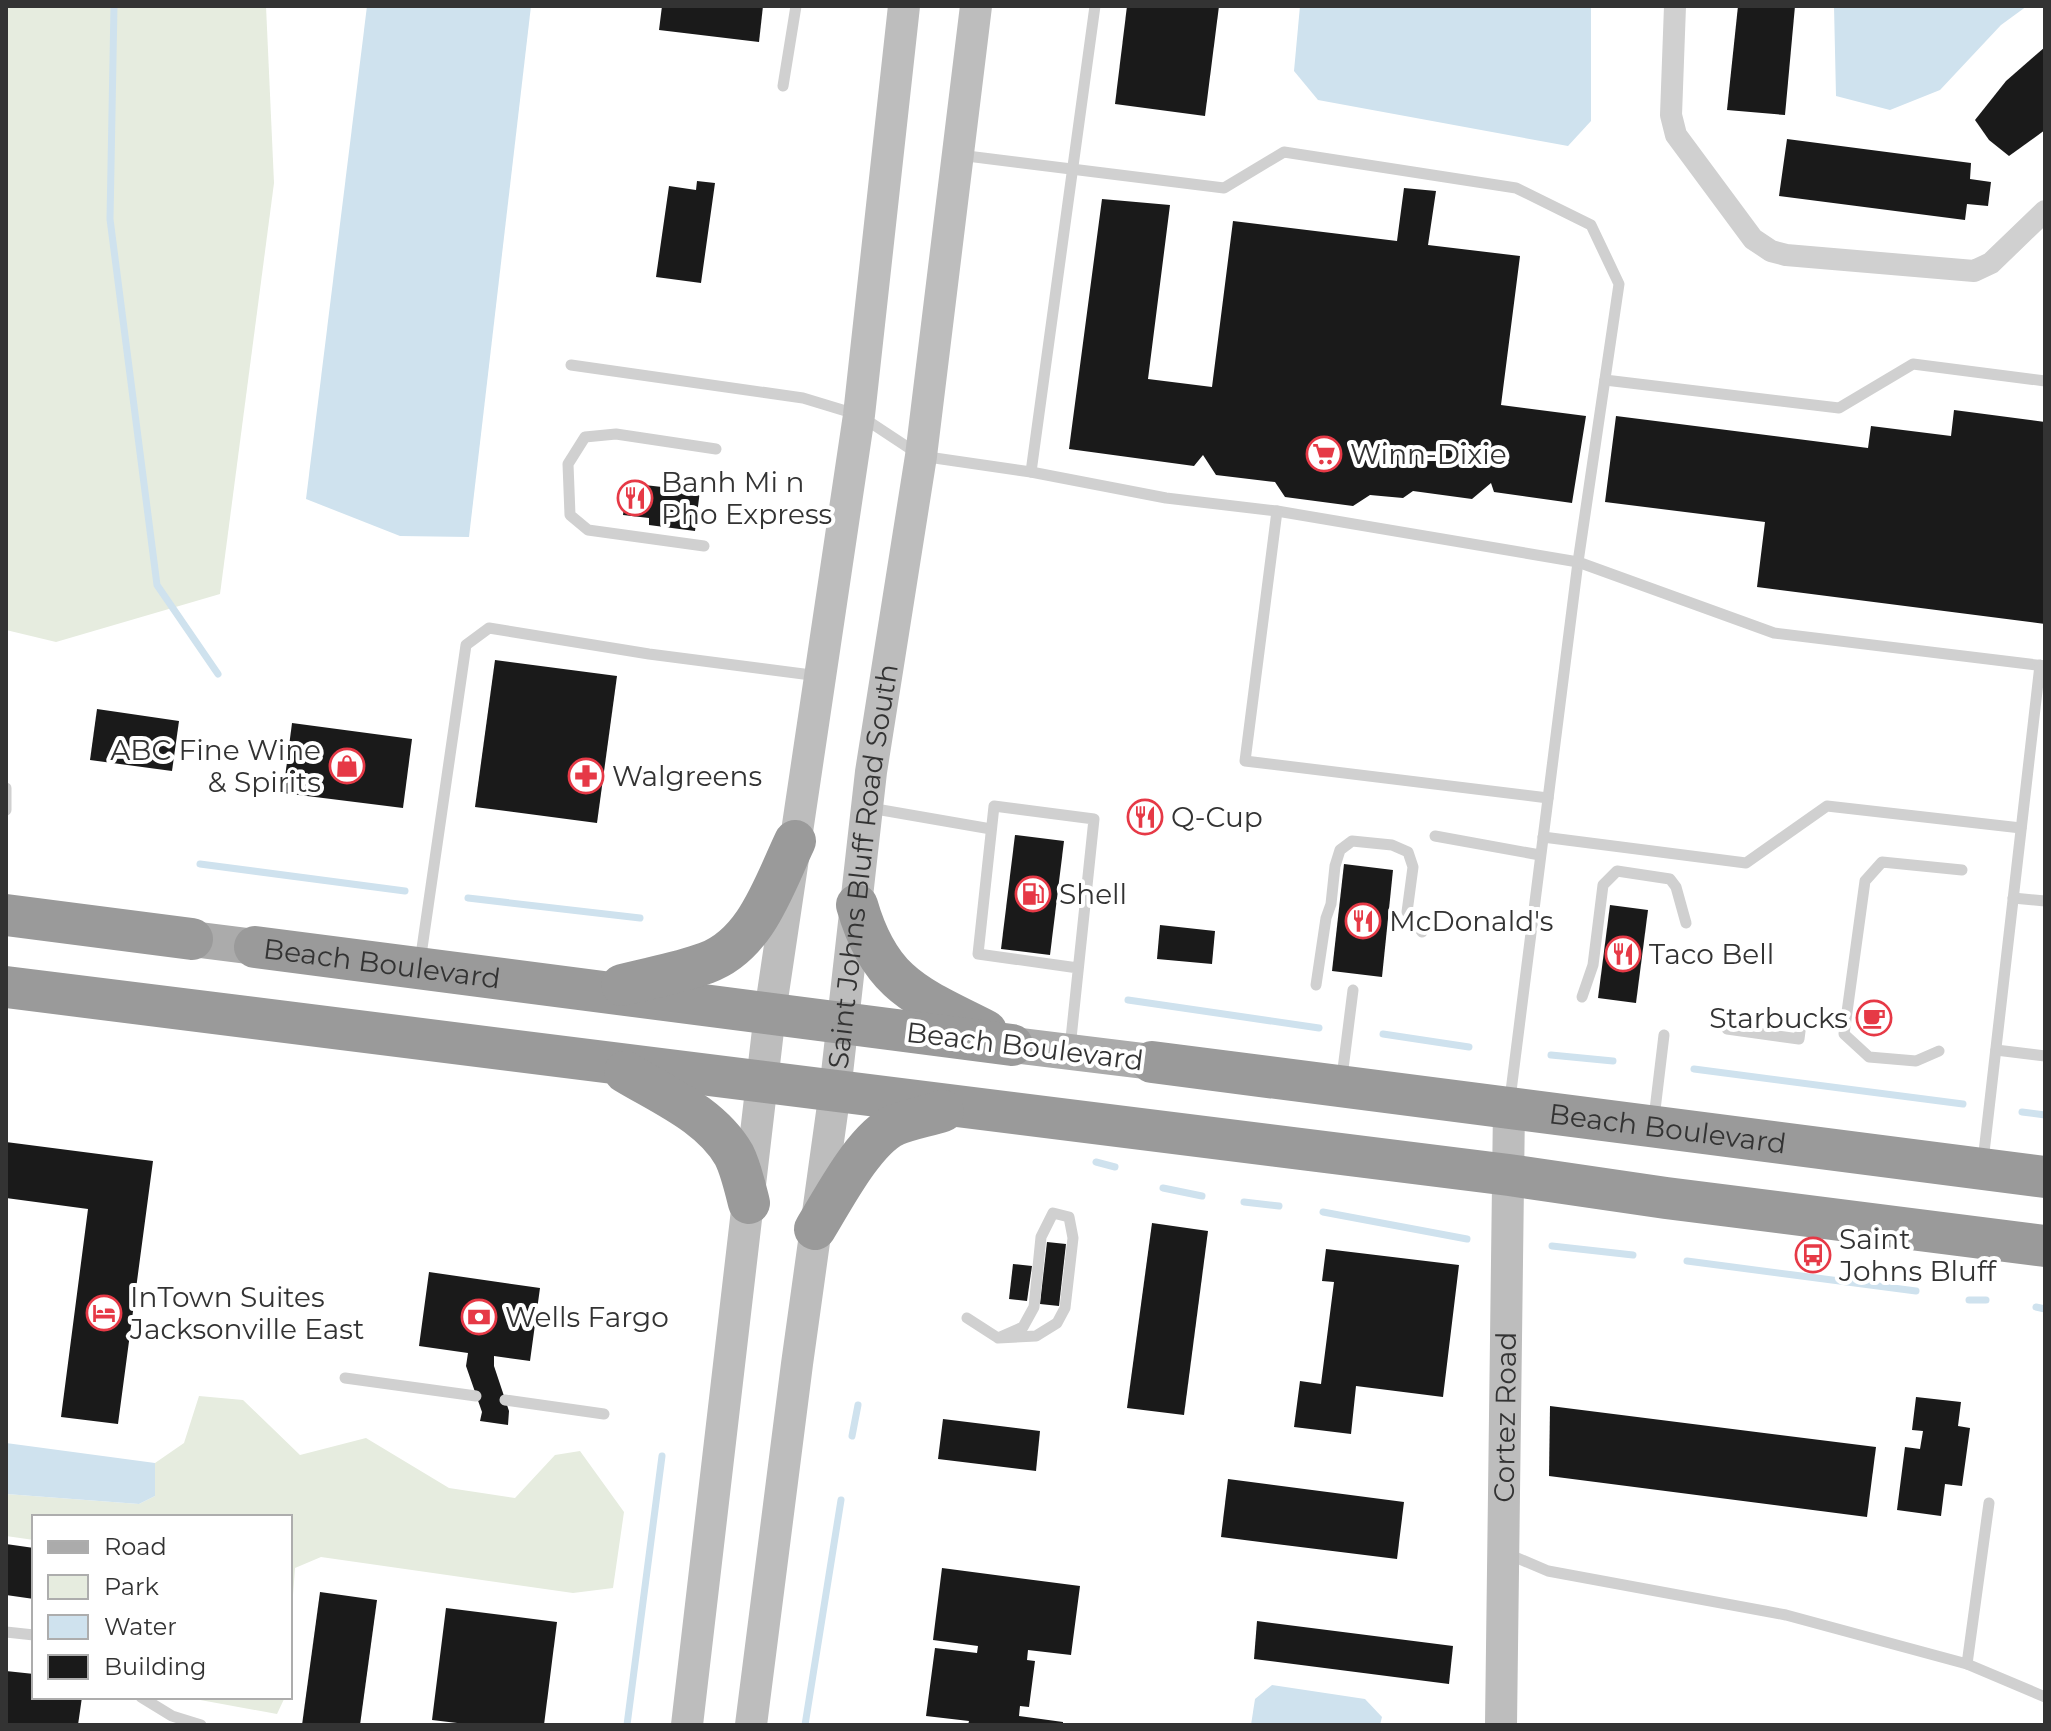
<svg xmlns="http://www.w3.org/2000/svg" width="2051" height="1731" font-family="Montserrat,sans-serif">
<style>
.green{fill:#e6ecdf}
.water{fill:#cfe2ee}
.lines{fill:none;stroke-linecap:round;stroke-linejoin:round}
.stream{stroke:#cfe2ee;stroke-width:7}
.building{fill:#1a1a1a}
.lane{stroke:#d0d0d0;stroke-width:11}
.street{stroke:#d0d0d0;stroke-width:22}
.secondary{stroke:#bdbdbd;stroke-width:32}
.primary{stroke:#ababab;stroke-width:36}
.highway{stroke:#9a9a9a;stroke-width:42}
.labels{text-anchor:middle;stroke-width:8;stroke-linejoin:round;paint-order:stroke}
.poi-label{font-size:28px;fill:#333;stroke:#fff;text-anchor:start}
.street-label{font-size:28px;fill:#333;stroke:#fff}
</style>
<rect width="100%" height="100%" fill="#fff"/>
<!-- green -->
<g class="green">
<path d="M6 6H266L274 183 220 594 56 642 6 630Z"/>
<path d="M199 1396 243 1400 300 1455 366 1438 449 1488 515 1498 555 1455 580 1451 624 1512 613 1588 573 1593 321 1557 295 1568 290 1636V1517H34V1540L6 1536V1494L139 1504 155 1496V1463L184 1443Z"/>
<path d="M184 1697H285L277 1714Z"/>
</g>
<!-- water -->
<g class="water">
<path d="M367 6H531L469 537 400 536 306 499Z"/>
<path d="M1300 6H1591V121L1568 146 1318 100 1294 71Z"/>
<path d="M1834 6H2027L2001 25 1940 90 1890 110 1836 96Z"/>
<path d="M6 1443 155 1463V1496L139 1504 6 1494Z"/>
<path d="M1272 1685 1365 1699 1382 1717 1380 1725H1251L1255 1699Z"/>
</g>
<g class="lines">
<!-- stream -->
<g class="stream">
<path d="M114 6 110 219 157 585 218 674"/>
<path d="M200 864 405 891"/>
<path d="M468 898 640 918"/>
<path d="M1128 1000 1319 1028"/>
<path d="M1383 1034 1469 1047"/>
<path d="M1551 1055 1613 1061"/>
<path d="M1694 1069 1963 1104"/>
<path d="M2022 1112 2045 1115"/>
<path d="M1096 1162 1115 1167"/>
<path d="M1163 1188 1202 1196"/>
<path d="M1244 1202 1279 1206"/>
<path d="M1323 1212 1467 1239"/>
<path d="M1552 1246 1633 1255"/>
<path d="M1687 1261 1916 1291"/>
<path d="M1969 1300H1986"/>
<path d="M2036 1307 2045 1309"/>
<path d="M852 1436 858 1405"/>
<path d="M627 1725 662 1456"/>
<path d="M805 1725 841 1500"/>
</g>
</g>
<!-- building -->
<g class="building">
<path d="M662 6H763L759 42 659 30Z"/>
<path d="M1127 6H1219L1205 116 1115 104Z"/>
<path d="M1738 6H1795L1785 115 1727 110Z"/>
<path d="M2045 47V130L2009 156 1989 140 1975 120 2006 81Z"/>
<path d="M1787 139 1971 163 1970 179 1991 182 1988 206 1967 204 1965 220 1779 196Z"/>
<path d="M697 181 715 183 701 283 656 277 669 186 696 190Z"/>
<path d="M1404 188 1436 191 1428 245 1520 256 1501 405 1586 416 1572 503 1494 492 1491 483 1472 499 1413 491 1403 498 1370 495 1353 506 1285 497 1275 482 1216 475 1203 455 1194 466 1069 449 1102 199 1170 205 1148 379 1212 387 1233 221 1397 241Z"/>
<path d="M1954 410 2045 422V624L1757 587 1765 522 1605 502 1616 416 1868 448 1871 426 1951 436Z"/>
<path d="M663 477 701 482 695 531 649 525V518L623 515 627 483 662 487Z"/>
<path d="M495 660 617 676 597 823 475 807Z"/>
<path d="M97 709 179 721 172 771 90 760Z"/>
<path d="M292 723 412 739 403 808 283 793Z"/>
<path d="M1015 835 1064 841 1050 955 1001 949Z"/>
<path d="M1344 864 1393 870 1382 977 1332 971Z"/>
<path d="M1610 905 1648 910 1636 1003 1598 998Z"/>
<path d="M1160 925 1215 931 1212 964 1157 959Z"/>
<path d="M6 1142 153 1161 118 1424 61 1417 88 1209 6 1198Z"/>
<path d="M1152 1223 1208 1231 1184 1415 1127 1408Z"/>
<path d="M1047 1242 1066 1244 1059 1306 1040 1304Z"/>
<path d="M1326 1249 1459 1265 1443 1397 1356 1386 1351 1434 1294 1427 1300 1381 1321 1384 1334 1282 1322 1281Z"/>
<path d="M1013 1264 1032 1266 1027 1301 1009 1299Z"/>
<path d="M429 1272 540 1288 530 1361 494 1356V1366L509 1411 508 1425 480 1421 482 1412 466 1366 468 1353 419 1346Z"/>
<path d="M1916 1397 1961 1402 1958 1426 1970 1428 1962 1486 1945 1484 1941 1516 1897 1510 1905 1447 1920 1449 1923 1431 1912 1430Z"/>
<path d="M1550 1406 1876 1447 1867 1517 1549 1476Z"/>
<path d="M943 1419 1040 1431 1036 1471 938 1459Z"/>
<path d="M1228 1479 1404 1502 1397 1559 1221 1537Z"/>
<path d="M6 1544 34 1548V1599L6 1595Z"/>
<path d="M942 1568 1080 1586 1071 1655 1028 1650 1027 1660 1035 1661 1029 1707 1020 1706 1019 1716 1063 1722V1725H968L969 1721 926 1716 935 1648 977 1653 978 1646 933 1640Z"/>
<path d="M320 1592 377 1600 360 1725H302Z"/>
<path d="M446 1608 557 1622 544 1725H474L432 1720Z"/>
<path d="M1257 1621 1453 1646 1449 1684 1254 1659Z"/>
<path d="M6 1671 34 1674V1697H82L78 1725 6 1724Z"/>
</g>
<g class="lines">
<!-- lane -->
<g class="lane">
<path d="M783 86 796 6"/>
<path d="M959 155 1224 188 1284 152 1516 188 1591 225 1619 284 1578 562 1510 1099"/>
<path d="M571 365 803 398 859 415 921 456 1031 472 1166 498 1277 511 1578 562 1774 633 2045 666"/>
<path d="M1605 380 1839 408 1913 364 2045 381"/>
<path d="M1031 472 1095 6"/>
<path d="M1277 511 1245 761 1548 798"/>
<path d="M704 546 588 530 570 515 568 464 585 437 616 434 716 449"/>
<path d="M6 788V810"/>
<path d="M870 808 991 829"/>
<path d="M1435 836 1540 855"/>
<path d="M1543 837 1746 863 1827 806 2021 828"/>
<path d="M2013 898 2045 901"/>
<path d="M420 962 466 645 489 628 649 654 819 676"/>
<path d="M1316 985 1326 918 1331 904 1335 866 1340 850 1352 841 1392 845 1408 852 1413 867 1407 912 1422 932"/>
<path d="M1582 997 1593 965 1603 885 1617 871 1670 879 1676 887 1686 923"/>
<path d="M1727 1029 1799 1039 1802 1016"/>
<path d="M1070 1048 1094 819 994 806 978 954 1078 968"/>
<path d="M1996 1050 2045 1056"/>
<path d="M1939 1051 1916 1061 1869 1057 1844 1034 1865 881 1882 862 1962 870"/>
<path d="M1342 1077 1353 990"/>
<path d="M1654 1118 1664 1035"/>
<path d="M1983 1161 2040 665"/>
<path d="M967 1318 998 1338 1036 1336 1057 1323 1065 1308 1073 1238 1069 1217 1053 1213 1041 1237 1034 1307 1023 1327 998 1338"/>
<path d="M345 1378 476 1396"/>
<path d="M505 1400 604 1414"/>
<path d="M1508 1554 1548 1571 1786 1615 1967 1664 1989 1503"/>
<path d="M6 1632 34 1635"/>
<path d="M1967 1664 2045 1697"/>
<path d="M141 1697 172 1716 201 1725"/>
</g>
<!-- street -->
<path class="street" d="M1675 6 1671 115 1676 135 1753 239 1771 251 1786 255 1974 271 1991 263 2045 211"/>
<!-- secondary -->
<g class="secondary">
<path d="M687 1725 770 1013 859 415 904 6"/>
<path id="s1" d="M751 1725 797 1364 835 1091 871 772 921 456 976 6"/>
<path id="s2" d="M1501 1725 1509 1107"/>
</g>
<!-- primary -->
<g class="primary">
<path d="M192 939 255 947"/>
<path d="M1012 1045 1152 1062"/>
</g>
<!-- highway -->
<g class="highway">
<path d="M857 905C880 985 917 996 986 1031"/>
<path d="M6 915 192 939"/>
<path id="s3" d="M255 947 1012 1045"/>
<path d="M622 985C649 978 679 973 706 963 756 945 774 885 795 841"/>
<path d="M6 987 1509 1175 1666 1198 2045 1246"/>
<path id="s4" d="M1152 1062 2045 1177"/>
<path d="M625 1072C663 1095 711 1115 734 1155 741 1169 745 1187 749 1203"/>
<path d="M815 1229C833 1200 864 1139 895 1125 910 1119 927 1116 943 1111"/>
</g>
</g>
<!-- icons -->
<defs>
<g id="supermarket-ring" transform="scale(1.8)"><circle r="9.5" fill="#fff" stroke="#e63946" stroke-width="1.5"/><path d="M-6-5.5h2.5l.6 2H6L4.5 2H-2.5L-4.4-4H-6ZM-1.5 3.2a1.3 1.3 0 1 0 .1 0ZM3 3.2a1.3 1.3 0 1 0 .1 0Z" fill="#e63946"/></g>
<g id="restaurant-ring" transform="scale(1.8)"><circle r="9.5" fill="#fff" stroke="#e63946" stroke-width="1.5"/><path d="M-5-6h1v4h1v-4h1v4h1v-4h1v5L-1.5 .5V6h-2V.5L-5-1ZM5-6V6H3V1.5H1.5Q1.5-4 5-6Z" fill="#e63946"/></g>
<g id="shop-ring" transform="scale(1.8)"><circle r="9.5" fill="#fff" stroke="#e63946" stroke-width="1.5"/><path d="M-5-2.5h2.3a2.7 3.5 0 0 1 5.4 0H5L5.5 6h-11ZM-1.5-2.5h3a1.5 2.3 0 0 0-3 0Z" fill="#e63946"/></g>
<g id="pharmacy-ring" transform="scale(1.8)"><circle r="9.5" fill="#fff" stroke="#e63946" stroke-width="1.5"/><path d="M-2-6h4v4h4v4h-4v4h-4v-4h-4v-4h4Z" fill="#e63946"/></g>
<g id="fuel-ring" transform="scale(1.8)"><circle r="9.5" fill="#fff" stroke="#e63946" stroke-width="1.5"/><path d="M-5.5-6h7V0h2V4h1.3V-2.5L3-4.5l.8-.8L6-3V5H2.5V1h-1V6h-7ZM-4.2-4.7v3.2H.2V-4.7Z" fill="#e63946"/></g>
<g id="cafe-ring" transform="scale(1.8)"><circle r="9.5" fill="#fff" stroke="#e63946" stroke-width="1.5"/><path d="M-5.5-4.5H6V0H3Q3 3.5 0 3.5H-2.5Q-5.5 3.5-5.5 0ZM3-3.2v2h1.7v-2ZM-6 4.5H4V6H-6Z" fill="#e63946"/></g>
<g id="bus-ring" transform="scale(1.8)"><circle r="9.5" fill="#fff" stroke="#e63946" stroke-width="1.5"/><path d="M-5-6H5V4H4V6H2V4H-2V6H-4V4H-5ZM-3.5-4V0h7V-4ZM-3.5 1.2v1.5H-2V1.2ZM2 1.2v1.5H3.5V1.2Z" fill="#e63946"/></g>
<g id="hotel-ring" transform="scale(1.8)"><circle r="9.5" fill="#fff" stroke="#e63946" stroke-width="1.5"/><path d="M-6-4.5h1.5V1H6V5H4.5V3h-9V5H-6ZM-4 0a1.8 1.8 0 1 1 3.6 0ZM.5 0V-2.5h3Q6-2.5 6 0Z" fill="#e63946"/></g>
<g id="bank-ring" transform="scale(1.8)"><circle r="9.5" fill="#fff" stroke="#e63946" stroke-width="1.5"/><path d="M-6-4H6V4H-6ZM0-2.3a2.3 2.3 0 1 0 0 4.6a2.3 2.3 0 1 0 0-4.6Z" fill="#e63946"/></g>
</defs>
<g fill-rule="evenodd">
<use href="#supermarket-ring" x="1324" y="454"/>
<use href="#restaurant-ring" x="635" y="498"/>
<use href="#shop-ring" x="347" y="766"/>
<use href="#pharmacy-ring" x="586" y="776"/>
<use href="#restaurant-ring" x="1145" y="817"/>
<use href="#fuel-ring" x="1033" y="894"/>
<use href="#restaurant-ring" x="1363" y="921"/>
<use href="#restaurant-ring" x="1623" y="954"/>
<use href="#cafe-ring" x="1874" y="1018"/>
<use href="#bus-ring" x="1813" y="1255"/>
<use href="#hotel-ring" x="104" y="1313"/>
<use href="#bank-ring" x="479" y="1317"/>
</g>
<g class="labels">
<!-- poi labels -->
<g class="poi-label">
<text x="1350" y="464">Winn-Dixie</text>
<text x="661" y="492">Banh Mi n<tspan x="661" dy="32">Pho Express</tspan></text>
<text x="321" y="760" text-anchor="end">ABC Fine Wine<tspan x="321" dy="32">&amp; Spirits</tspan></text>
<text x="612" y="786">Walgreens</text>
<text x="1171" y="827">Q-Cup</text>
<text x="1059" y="904">Shell</text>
<text x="1389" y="931">McDonald's</text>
<text x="1649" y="964">Taco Bell</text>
<text x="1848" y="1028" text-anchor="end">Starbucks</text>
<text x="1839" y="1249">Saint<tspan x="1839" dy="32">Johns Bluff</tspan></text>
<text x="130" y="1307">InTown Suites<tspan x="130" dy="32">Jacksonville East</tspan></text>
<text x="505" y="1327">Wells Fargo</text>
</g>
<!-- street labels -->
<g class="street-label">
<text dy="10" stroke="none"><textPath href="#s1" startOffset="866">Saint Johns Bluff Road South</textPath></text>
<text dy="10" stroke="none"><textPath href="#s3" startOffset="128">Beach Boulevard</textPath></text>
<text transform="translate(1025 1046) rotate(7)" y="10">Beach Boulevard</text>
<text dy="10" stroke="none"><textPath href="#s4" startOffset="520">Beach Boulevard</textPath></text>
<text dy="10" stroke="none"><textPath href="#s2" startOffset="308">Cortez Road</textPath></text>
</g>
</g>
<!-- border -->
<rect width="2051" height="1731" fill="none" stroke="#333333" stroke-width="16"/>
<!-- legend -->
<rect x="32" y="1515" width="260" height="184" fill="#ffffff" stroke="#adadad" stroke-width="2"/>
<rect x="48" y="1541" width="40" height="12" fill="#ababab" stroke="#adadad" stroke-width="2"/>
<text x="104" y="1555" font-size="24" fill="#333333">Road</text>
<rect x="48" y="1575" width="40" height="24" fill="#e6ecdf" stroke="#adadad" stroke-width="2"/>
<text x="104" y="1595" font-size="24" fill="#333333">Park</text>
<rect x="48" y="1615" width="40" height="24" fill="#cfe2ee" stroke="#adadad" stroke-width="2"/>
<text x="104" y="1635" font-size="24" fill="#333333">Water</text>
<rect x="48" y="1655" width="40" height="24" fill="#1a1a1a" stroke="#adadad" stroke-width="2"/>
<text x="104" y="1675" font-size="24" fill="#333333">Building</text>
</svg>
